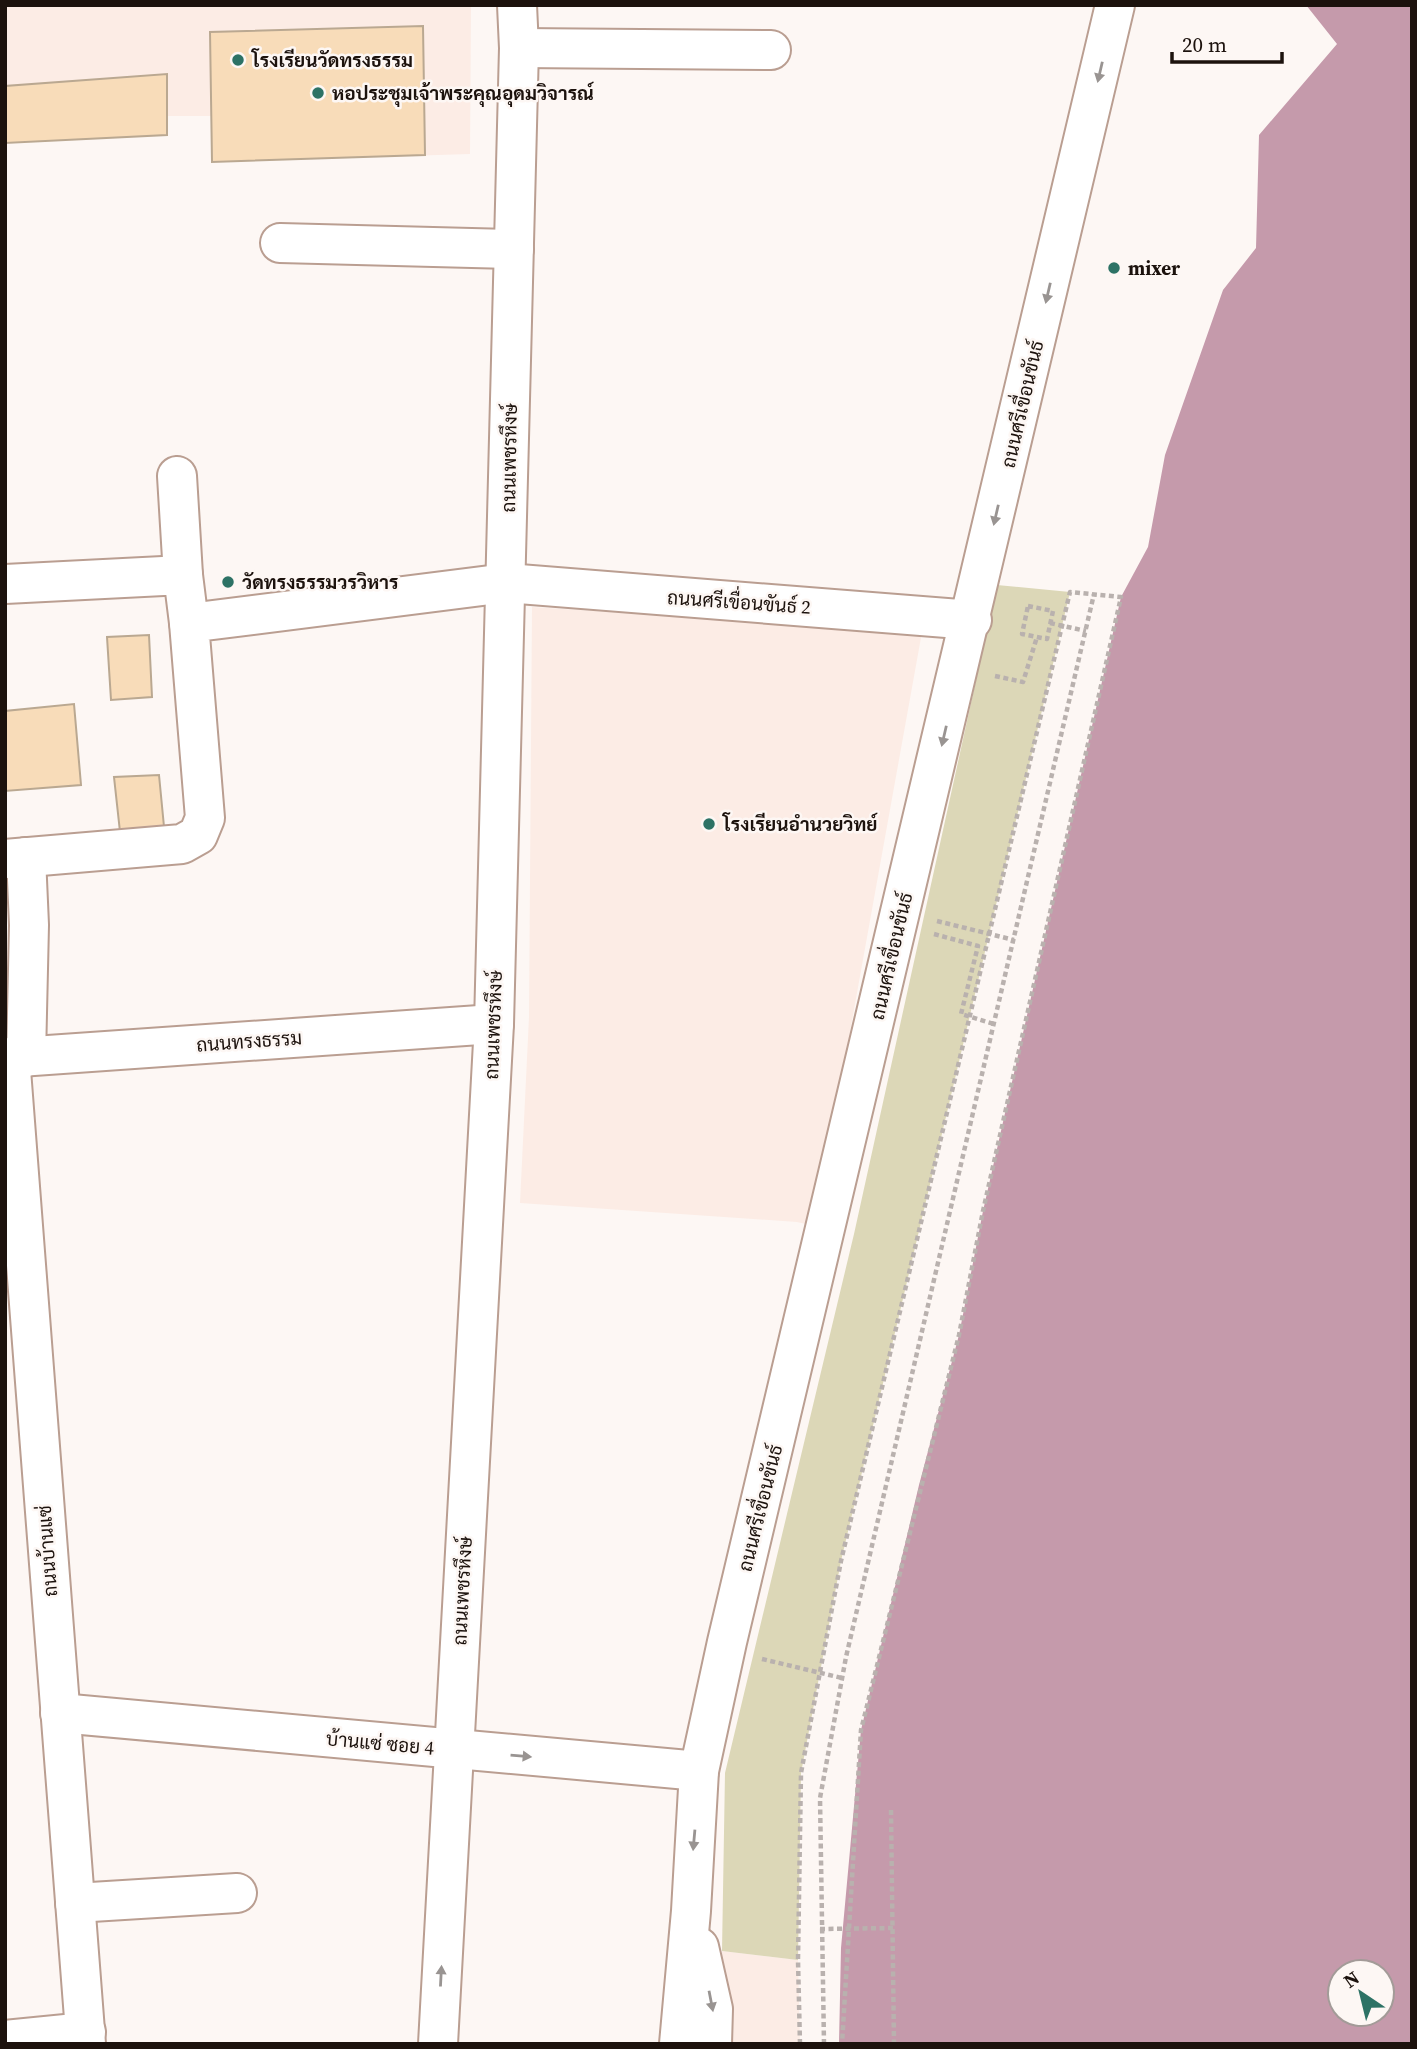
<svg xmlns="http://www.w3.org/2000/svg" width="1417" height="2049" font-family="'Source Serif 4',Sarabun,serif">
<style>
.built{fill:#fcece5}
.green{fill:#dcd7b7}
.water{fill:#c59aab;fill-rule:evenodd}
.building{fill:#f8dcb9;stroke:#baa891;stroke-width:2}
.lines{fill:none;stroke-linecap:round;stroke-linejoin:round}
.minor-casing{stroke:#ba9e91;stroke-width:42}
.major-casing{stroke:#ba9e91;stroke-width:42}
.path{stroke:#b9b1ae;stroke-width:4.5;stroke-dasharray:5 3.5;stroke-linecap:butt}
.minor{stroke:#fff;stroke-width:38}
.major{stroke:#fff;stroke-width:38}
.oneway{fill:#999492}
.poi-dot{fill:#2d7265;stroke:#fdf7f4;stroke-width:2.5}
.labels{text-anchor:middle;stroke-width:5;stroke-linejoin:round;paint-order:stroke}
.poi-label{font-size:19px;font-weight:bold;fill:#1c120d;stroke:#fdf7f4;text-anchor:start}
.street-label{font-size:19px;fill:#1c120d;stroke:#fdf7f4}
</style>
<rect width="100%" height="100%" fill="#fdf7f4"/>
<!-- built -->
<g class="built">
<path d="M5 5H471L470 154 212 162 211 116H167V135L5 143Z"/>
<path d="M532 607 922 632 815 1226 797 1222 520 1203 529 1017Z"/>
<path d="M722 1951 798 1960 800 2044H720Z"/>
</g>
<!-- green -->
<path class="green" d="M997 585 1070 592 841 1561 801 1773 798 1960 722 1951 725 1773 854 1234Z"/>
<!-- water -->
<path class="water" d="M1306 5H1412V2044H839L841 1948 861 1730 919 1485 959 1335 983 1211 1121 597 1148 547 1165 455 1223 290 1256 248 1259 135 1337 44ZM1340 1972H1382V2014H1340Z"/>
<!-- building -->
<g class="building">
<path d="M423 26 425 155 212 162 210 32Z"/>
<path d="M167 74V135L5 143V86Z"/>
<path d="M149 635 152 697 111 700 107 637Z"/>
<path d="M74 704 81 785 5 791V711Z"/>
<path d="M159 775 165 837 121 841 114 777Z"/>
</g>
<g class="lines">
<!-- minor casing -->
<g class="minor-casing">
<g id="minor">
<path d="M519 48 771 50"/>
<path d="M280 243 514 249"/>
<path d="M177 476 183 575"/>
<path d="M5 584 183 575 189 623"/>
<path d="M5 859 182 844 198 835 205 818 189 623 506 583 972 620"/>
<path d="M10 1057 86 2044"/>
<path d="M26 1057 29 925 26 857"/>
<path d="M5 1058 494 1024"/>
<path d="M60 1713 699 1771"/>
<path d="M75 1903 237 1893"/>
<path d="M699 1947 713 2009 712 2044"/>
<path d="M5 2040 86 2032"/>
<path d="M679 2044 691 1911 699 1771 727 1642 1115 5"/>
</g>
</g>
<!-- major casing -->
<g class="major-casing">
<path id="major" d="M438 2044 494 1024 519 48 517 5"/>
</g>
<!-- path -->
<g class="path">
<path d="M1028 606 1053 611 1047 639 1022 634Z"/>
<path d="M1050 623 1086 631"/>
<path d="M995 676 1023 682 1037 637"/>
<path d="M937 921 1014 940"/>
<path d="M934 934 978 946 961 1014 994 1024"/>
<path d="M762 1659 842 1678"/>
<path d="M891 1810 894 2044"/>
<path d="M820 1929 894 1928"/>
<path d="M800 2044 798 1960 801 1773 820 1672 841 1561 1070 592 1121 597 983 1211 959 1335 861 1730 842 2044"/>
<path d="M824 2044 820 1798 846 1657 1094 594"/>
</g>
<!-- minor -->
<use href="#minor" class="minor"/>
<!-- major -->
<use href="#major" class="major"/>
</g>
<!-- one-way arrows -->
<defs><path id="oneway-solid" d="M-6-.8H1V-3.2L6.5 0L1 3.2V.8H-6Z" transform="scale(1.75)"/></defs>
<g class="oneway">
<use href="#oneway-solid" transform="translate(1100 72) rotate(103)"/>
<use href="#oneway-solid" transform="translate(1048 293) rotate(103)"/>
<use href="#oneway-solid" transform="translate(996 515) rotate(103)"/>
<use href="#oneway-solid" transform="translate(944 736) rotate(103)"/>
<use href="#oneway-solid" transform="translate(521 1756) rotate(5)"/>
<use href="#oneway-solid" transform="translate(694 1840) rotate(95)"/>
<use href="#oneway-solid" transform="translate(441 1976) rotate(-87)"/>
<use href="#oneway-solid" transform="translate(711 2001) rotate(79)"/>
</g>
<!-- markers -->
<g class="poi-dot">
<circle cx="238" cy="60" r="7"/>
<circle cx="318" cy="93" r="7"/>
<circle cx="1114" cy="268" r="7"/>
<circle cx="228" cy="582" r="7"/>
<circle cx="709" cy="824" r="7"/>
</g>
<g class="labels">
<!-- poi labels -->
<g class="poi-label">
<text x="252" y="67">โรงเรียนวัดทรงธรรม</text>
<text x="332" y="100">หอประชุมเจ้าพระคุณอุดมวิจารณ์</text>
<text x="1128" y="275">mixer</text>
<text x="242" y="589">วัดทรงธรรมวรวิหาร</text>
<text x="723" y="831">โรงเรียนอำนวยวิทย์</text>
</g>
<!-- street labels -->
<g class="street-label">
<text transform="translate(1022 404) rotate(-77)" y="7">ถนนศรีเขื่อนขันธ์</text>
<text transform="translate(509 458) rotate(-89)" y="7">ถนนเพชรหึงษ์</text>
<text transform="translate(739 602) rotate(4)" y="7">ถนนศรีเขื่อนขันธ์ 2</text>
<text transform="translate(891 956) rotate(-77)" y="7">ถนนศรีเขื่อนขันธ์</text>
<text transform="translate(493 1025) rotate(-88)" y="7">ถนนเพชรหึงษ์</text>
<text transform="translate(249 1041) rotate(-4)" y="7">ถนนทรงธรรม</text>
<text transform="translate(760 1508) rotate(-76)" y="7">ถนนศรีเขื่อนขันธ์</text>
<text transform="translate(47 1551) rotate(-94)" y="7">ถนนบ้านแซ่</text>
<text transform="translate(462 1591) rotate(-87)" y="7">ถนนเพชรหึงษ์</text>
<text transform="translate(380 1743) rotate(5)" y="7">บ้านแซ่ ซอย 4</text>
</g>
</g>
<!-- border -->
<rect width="1417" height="2049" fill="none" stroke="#1c120d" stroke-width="14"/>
<!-- north arrow -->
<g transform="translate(1361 1993) rotate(325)"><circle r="33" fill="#fdf7f4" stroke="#a39b98" stroke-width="2"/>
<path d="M0-5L12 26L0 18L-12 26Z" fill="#2d7265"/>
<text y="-10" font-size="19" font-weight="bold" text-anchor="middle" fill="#1c120d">N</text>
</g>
<!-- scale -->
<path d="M1172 52v10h110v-10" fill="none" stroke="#1c120d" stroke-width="3.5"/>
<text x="1182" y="52" font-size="21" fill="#1c120d" stroke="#fdf7f4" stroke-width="5" paint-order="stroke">20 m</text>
</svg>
